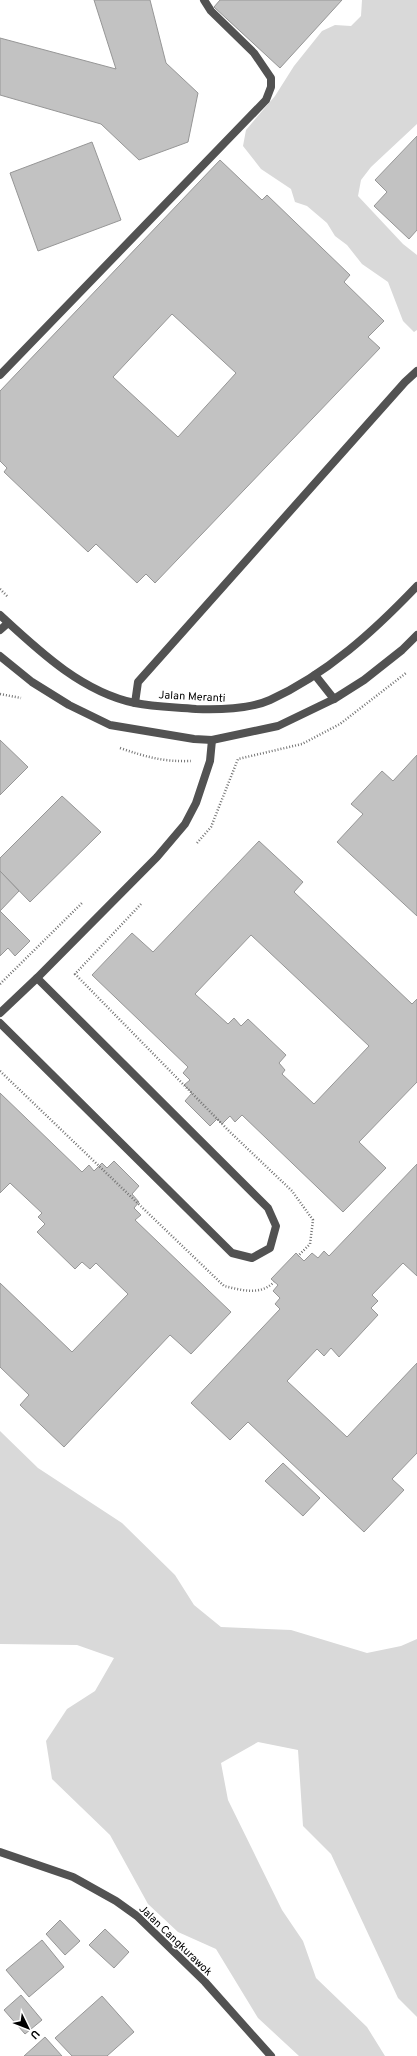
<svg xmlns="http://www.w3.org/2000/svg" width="417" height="2056" font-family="Overpass,sans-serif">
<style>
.green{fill:#d9d9d9}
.building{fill:#c2c2c2;stroke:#969696;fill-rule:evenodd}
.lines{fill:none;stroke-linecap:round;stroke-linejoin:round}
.path{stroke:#747474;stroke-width:2.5;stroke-dasharray:1 2;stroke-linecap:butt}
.service{stroke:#525252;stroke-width:8}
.tertiary{stroke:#525252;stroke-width:8}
.labels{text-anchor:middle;stroke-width:3.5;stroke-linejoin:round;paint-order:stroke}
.street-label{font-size:11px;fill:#000;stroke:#fff}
</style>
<rect width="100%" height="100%" fill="#fff"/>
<!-- green -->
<g class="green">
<path d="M362 0H417V124L371 167 361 180 358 196 403 244 417 255V330L414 332 403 321 388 282 362 264 347 245 335 236 327 223 307 206 295 202 291 189 261 169 243 146 246 130 275 96 294 66 322 31 335 25 351 26 361 16Z"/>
<path d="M0 1431 38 1468 122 1523 175 1575 194 1605 221 1627 291 1630 367 1653 401 1646 417 1639V2017L398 1998 331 1854 303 1826 298 1750 258 1742 221 1763 228 1800 282 1910 303 1941 316 1978 367 2027 385 2056H299L258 2018 216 1949 178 1932 148 1904 110 1835 52 1779 46 1741 67 1709 95 1691 114 1658 77 1645 0 1644Z"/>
</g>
<!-- building -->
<g class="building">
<path d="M94 0H150L166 63 198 93 188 142 139 160 101 124 0 95V38L116 69Z"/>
<path d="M220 0H342L280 68 214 7Z"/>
<path d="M417 136V230L409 239 374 206 387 192 375 180Z"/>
<path d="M92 142 121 220 38 251 10 173Z"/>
<path d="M220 160 262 200 267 195 350 275 344 282 384 321 368 337 380 348 155 583 146 574 137 583 96 544 88 552 4 472 7 468 0 461V391ZM172 314 236 373 178 437 113 377Z"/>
<path d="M0 740 28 767 0 795Z"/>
<path d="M417 755V916L337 842 363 814 351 804 382 771 393 781Z"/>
<path d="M62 796 101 832 30 902 0 871V858Z"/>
<path d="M259 841 303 882 294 892 412 1004 417 999V1082L359 1142 386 1168 343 1212 242 1115 235 1122 230 1116 222 1124 217 1119 210 1126 185 1101 192 1093 184 1085 190 1080 183 1073 188 1067 92 975 132 933 153 952ZM251 935 369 1046 314 1104 282 1074 285 1070 279 1063 286 1055 248 1019 241 1026 234 1018 228 1024 195 994Z"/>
<path d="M0 871 19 891 0 911 30 941 15 956 8 948 0 956Z"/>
<path d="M0 1093 82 1172 89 1165 94 1171 102 1163 107 1168 114 1161 139 1186 132 1194 139 1202 134 1208 141 1215 135 1220 231 1312 191 1354 170 1335 64 1447 20 1405 29 1395 0 1367V1283L72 1352 128 1294 96 1263 90 1269 82 1262 75 1269 37 1232 45 1224 38 1217 42 1213 10 1183 0 1193Z"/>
<path d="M417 1164V1276L403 1263 372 1295 378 1301 371 1308 378 1315 339 1357 331 1348 324 1356 317 1349 287 1381 347 1437 417 1363V1453L392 1479 404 1490 364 1532 248 1422 230 1440 191 1403 280 1309 275 1304 280 1298 273 1291 278 1285 271 1279 296 1253 304 1261 312 1253 318 1258 324 1251 329 1256Z"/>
<path d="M283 1463 320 1498 303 1516 265 1481Z"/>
<path d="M60 1920 80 1941 65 1955 46 1934Z"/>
<path d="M105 1929 129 1952 114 1968 89 1945Z"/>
<path d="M42 1940 64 1967 29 1997 6 1970Z"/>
<path d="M21 1995 42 2020 25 2034 4 2010Z"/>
<path d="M102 1996 134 2032 107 2056H72L55 2038Z"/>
<path d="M45 2037 62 2056H24Z"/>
</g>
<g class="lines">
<!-- path -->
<g class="path">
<path d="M0 589 8 597"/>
<path d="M0 694 21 698"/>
<path d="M120 748C146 757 164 762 191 761"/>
<path d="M197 843 211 827 238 759 302 744 340 724 406 673"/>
<path d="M141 904 75 974 230 1132 292 1191 313 1220 310 1244 298 1256"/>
<path d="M0 984 83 902"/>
<path d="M0 1071 224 1286C241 1290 260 1296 274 1282"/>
</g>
<!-- service -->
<g class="service">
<path d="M0 375 266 100 271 87V78L254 53 211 11 204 0"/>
<path d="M0 615C39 651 82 692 135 703 155 707 176 707 196 709 217 710 250 709 270 700 327 674 374 631 417 586"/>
<path d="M0 630 8 623"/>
<path d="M0 656 32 682 69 705 110 725 194 739 212 740 278 726 334 699 364 680 402 650 417 635"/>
<path d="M315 675 334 699"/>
<path d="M135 703 138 682 405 382 417 371"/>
<path d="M0 1013 37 978 157 857 185 824 196 803 210 761 212 740"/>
<path d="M0 1023 232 1253 252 1258 270 1248 276 1226 268 1208 37 978"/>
</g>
<!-- tertiary -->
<path class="tertiary" d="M0 1852 73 1877 116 1901 137 1916 205 1982 271 2056"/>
</g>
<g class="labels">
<!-- street labels -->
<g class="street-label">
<text transform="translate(192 696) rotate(3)" y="4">Jalan Meranti</text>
<text transform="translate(176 1940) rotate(44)" y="4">Jalan Cangkurawok</text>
</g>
</g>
<!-- north arrow -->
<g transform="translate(28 2028) rotate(133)" stroke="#ffffff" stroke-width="3" paint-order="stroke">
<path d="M0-3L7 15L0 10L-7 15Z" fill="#000000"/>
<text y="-6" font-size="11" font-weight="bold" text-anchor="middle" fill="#000000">U</text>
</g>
</svg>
